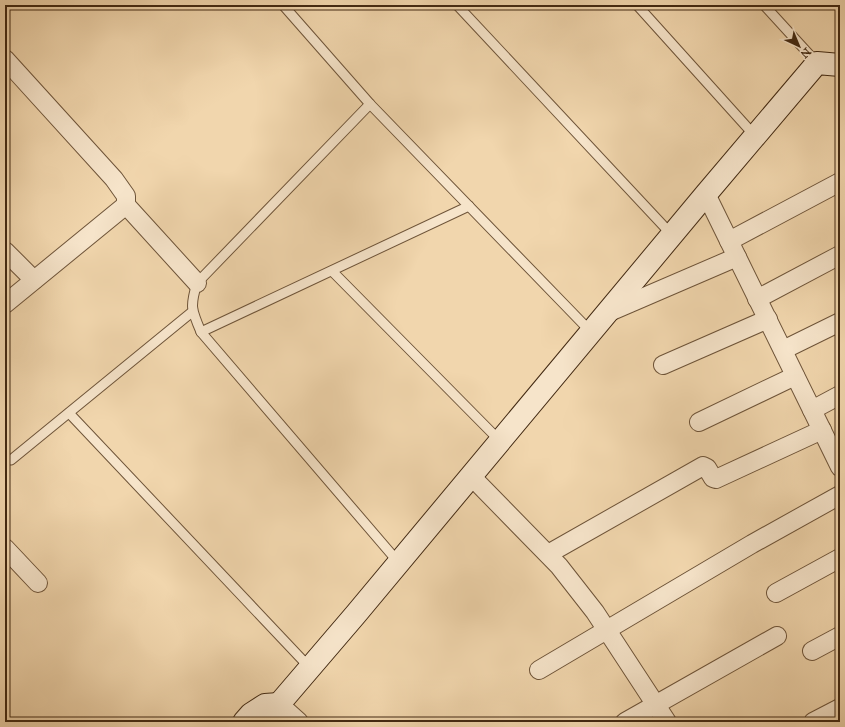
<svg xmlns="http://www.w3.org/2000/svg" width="845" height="727" font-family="'IM FELL Great Primer',serif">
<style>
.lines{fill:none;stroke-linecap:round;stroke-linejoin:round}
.lane-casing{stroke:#6e5439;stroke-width:11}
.street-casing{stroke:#6e5439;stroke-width:20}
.secondary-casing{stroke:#422912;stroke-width:24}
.lane{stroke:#f6e4ca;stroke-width:9}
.street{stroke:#f6e4ca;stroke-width:18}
.secondary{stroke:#f6e4ca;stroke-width:22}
</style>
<rect width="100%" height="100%" fill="#f1d6ad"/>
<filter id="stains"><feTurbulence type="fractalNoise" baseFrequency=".005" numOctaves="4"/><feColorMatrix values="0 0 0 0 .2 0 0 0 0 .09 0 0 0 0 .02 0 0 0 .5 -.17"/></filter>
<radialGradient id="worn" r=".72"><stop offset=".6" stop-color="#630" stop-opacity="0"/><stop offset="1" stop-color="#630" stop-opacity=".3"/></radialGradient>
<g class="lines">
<!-- lane casing -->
<g class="lane-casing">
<g id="lane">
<path d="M283 5 370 104 591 332"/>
<path d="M457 5 672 235"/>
<path d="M637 5 755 136"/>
<path d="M764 5 817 63"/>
<path d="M370 104 197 283C190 306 191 309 201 332L399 563"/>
<path d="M332 271 500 441"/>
<path d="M201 332 469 206"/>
<path d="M69 413 310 668"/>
<path d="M11 460 192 312"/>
</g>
</g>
<!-- street casing -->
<g class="street-casing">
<g id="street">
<path d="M5 59 114 179 126 196V205L5 304"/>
<path d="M706 194 840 467"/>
<path d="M126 205 197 283"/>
<path d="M729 241 840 182"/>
<path d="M5 251 34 280"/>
<path d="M757 299 840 255"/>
<path d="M607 313 737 257"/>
<path d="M783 350 840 322"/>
<path d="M663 365 768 319"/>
<path d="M812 410 840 395"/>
<path d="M699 422 795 376"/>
<path d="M471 476 559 566 595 612 667 722"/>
<path d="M5 548 38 583"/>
<path d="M548 554 703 466 707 468 713 478 716 479 822 430"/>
<path d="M776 593 840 558"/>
<path d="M812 651 840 636"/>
<path d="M539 670 752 544 840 495"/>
<path d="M279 704 299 722"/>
<path d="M625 722 777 636"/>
<path d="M813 722 840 708"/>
</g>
</g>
<!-- secondary casing -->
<g class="secondary-casing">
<g id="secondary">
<path d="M244 722 251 714 265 705 279 704"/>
<path d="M272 722 279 704 356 614 706 194 817 63 840 65"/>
</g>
</g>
<!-- lane -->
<use href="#lane" class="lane"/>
<!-- street -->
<use href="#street" class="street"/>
<!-- secondary -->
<use href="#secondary" class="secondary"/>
</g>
<!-- margin -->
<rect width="845" height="727" fill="none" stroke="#f1d6ad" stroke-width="20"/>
<rect x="6" y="6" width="833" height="715" fill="none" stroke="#422912" stroke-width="2"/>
<rect x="10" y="10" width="825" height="707" fill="none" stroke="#422912"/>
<!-- north arrow -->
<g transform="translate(799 46) rotate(136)" stroke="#f6e4ca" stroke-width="3" paint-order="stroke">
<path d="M0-3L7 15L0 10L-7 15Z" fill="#422912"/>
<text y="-6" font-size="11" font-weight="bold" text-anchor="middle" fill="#422912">N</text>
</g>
<rect width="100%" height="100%" filter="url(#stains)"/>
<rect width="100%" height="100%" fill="url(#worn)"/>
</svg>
